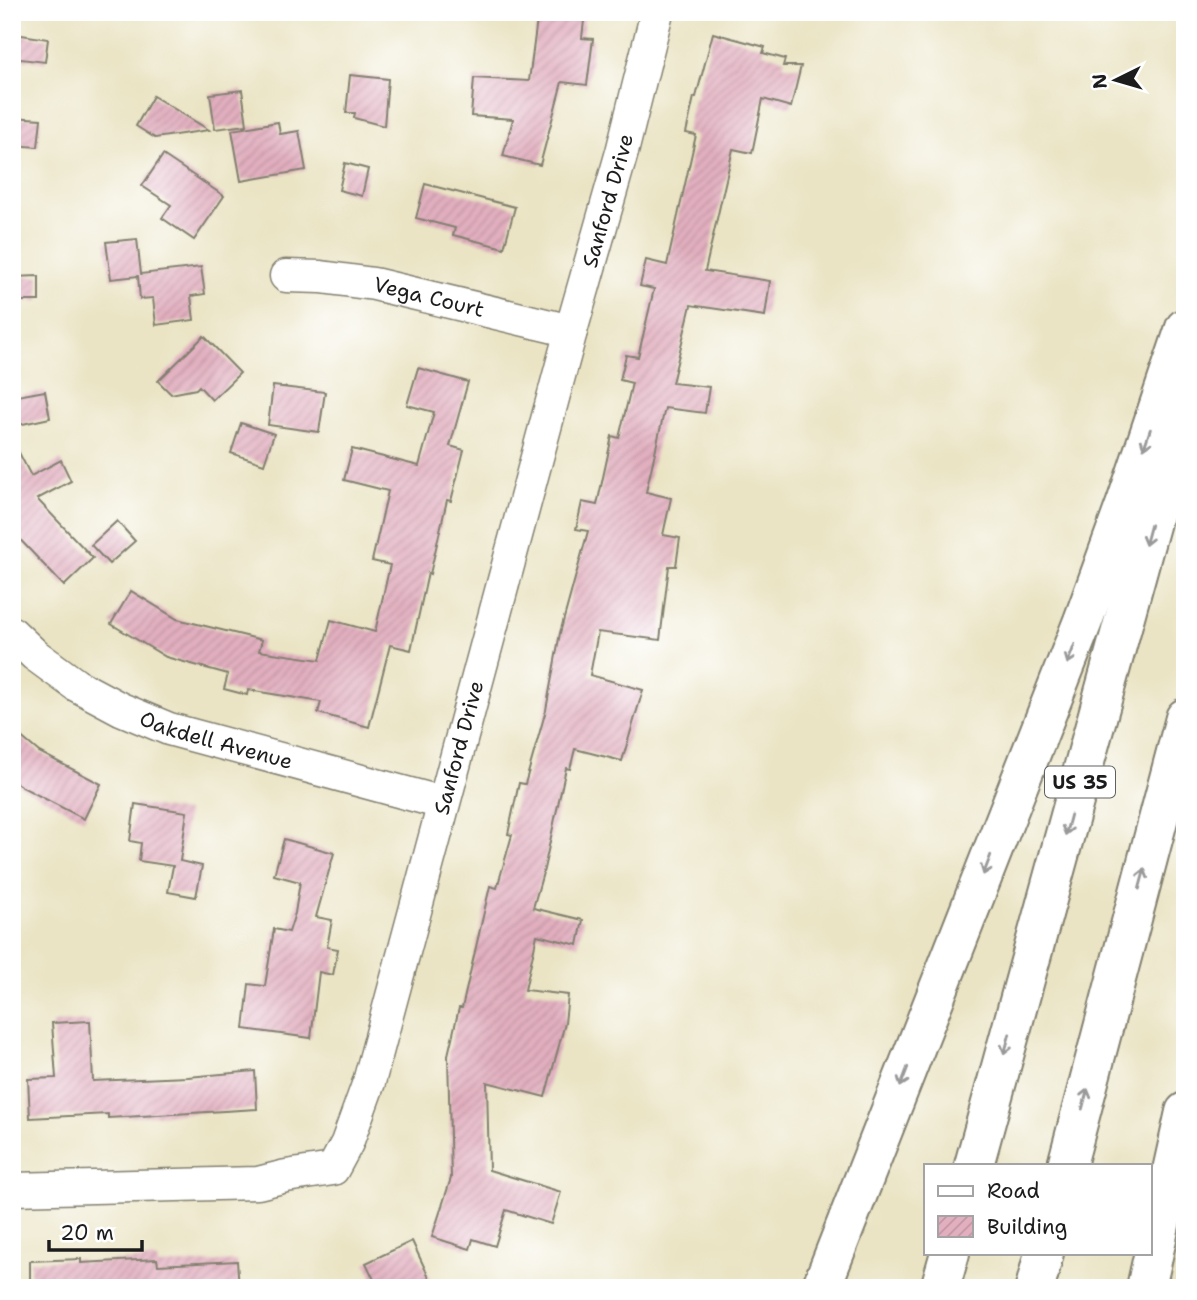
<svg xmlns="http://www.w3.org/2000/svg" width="1197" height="1300" font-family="'Shantell Sans',sans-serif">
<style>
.building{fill:url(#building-hatch)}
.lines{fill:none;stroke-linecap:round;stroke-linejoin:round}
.minor-casing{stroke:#838070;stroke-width:35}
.highway-casing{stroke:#838070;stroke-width:42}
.minor{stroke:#fff;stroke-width:32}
.highway{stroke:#fff;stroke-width:38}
.oneway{stroke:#999}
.labels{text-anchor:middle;stroke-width:5;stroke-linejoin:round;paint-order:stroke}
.shield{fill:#fff;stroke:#606060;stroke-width:2}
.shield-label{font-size:19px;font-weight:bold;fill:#1c1c1c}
.street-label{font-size:21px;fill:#1c1c1c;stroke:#fff}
</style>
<defs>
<pattern id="building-hatch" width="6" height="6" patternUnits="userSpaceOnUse" patternTransform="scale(1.75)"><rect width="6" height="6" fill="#e2afbf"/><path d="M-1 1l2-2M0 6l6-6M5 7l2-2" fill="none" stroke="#c196a4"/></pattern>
</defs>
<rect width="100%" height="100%" fill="#fff"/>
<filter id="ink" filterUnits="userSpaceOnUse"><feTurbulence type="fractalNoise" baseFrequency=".0143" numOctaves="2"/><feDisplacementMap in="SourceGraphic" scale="14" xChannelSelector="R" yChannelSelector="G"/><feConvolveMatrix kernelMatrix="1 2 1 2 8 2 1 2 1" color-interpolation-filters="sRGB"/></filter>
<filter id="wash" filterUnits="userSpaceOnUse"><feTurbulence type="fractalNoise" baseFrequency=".00686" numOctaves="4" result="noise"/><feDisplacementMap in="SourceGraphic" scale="28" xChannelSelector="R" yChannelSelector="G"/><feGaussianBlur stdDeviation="1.57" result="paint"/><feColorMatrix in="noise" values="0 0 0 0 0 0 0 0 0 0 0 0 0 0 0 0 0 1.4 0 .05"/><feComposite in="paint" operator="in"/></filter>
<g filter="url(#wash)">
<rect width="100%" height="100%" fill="#eae4c4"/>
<g id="blocks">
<!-- building -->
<g class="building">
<path d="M538 12H585L582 38 593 39 587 85 562 82 540 165 503 156 513 119 471 116 474 78 529 81Z"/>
<path d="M713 33 765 47 763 53 785 59 783 66H801L791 107 763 99 752 153 733 149 705 271 770 281 765 316 691 305 672 383 709 387 705 413 665 408 646 492 671 498 663 535 680 538 676 566H669L660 640 598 632 590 675 643 690 622 761 575 749 570 769 566 768 544 869 533 908 583 920 578 945 537 935 525 990 568 995 565 1023 545 1097 487 1082 489 1170 561 1192 551 1224 506 1210 495 1246 473 1239 470 1249 432 1237 451 1178 448 1055 459 1008H462L490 886 497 888 512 835 508 834 519 783 525 784 546 710 560 633 588 531 576 529 582 502 597 505 612 436 619 438 632 383 620 380 626 355 638 357 654 289 640 286 646 260 667 265 696 135 686 133 694 97H696Z"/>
<path d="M15 34 48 39 45 62 12 58Z"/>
<path d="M350 75 388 79 384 126 354 118 355 113H346Z"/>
<path d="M242 90 247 125 215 129 210 94Z"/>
<path d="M153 96 209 130 155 138 136 126Z"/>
<path d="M12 117 41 119 38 147 12 145Z"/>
<path d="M278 122 280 134 299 131 306 170 241 181 232 130Z"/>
<path d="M163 155 224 196 194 240 162 218 171 205 142 186Z"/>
<path d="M345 163 368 169 362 196 339 190Z"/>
<path d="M425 184 515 207 504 248 453 235 455 228 416 218Z"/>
<path d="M137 239 141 274 201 267 205 294 191 296 194 320 156 325 153 298 140 299 138 276 111 279 106 242Z"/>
<path d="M39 276V301H12V277Z"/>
<path d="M204 336 240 373 212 400 199 386 196 389 171 394 158 381Z"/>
<path d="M418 368 468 382 450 446 464 450 451 501 447 500 430 574 428 573 411 650 390 645 369 727 318 713 321 702 248 690 247 695 224 689 228 674 166 657 111 624 131 591 177 619 262 640 259 651 320 660 331 620 375 632 390 565 372 561 388 491 344 480 352 449 419 466 434 412 407 405Z"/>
<path d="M273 386 325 392 319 432 268 425Z"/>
<path d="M45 391 50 418 18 425 12 397Z"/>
<path d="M241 423 274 434 264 464 231 453Z"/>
<path d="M12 439 31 476 61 460 71 481 37 499 93 558 64 586 12 531Z"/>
<path d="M117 521 135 541 109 564 91 545Z"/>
<path d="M12 729 39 752 101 784 84 819 22 787 12 780Z"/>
<path d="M135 804 187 812 180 861 202 866 196 897 168 892 173 866 139 861 141 843 130 841Z"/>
<path d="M284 839 334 853 316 917 332 920 327 947 338 949 333 975 319 972 311 1038 244 1029 249 984 265 986 274 929 289 932 295 913 300 882 274 875Z"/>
<path d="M90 1021 93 1081 188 1077 255 1071 257 1109 108 1118V1114L30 1118 28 1079 56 1078 52 1023Z"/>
<path d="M412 1241 434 1288H378L366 1263Z"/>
<path d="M81 1259V1263L157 1259 158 1265 237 1261 239 1288H30V1261Z"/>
</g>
</g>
</g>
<g filter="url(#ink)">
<use href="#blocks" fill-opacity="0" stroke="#838070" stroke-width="2"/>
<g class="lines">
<!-- minor casing -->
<g class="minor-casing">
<g id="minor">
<path id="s1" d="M286 276 321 277 374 284 571 331"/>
<path id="s2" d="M12 633 35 655 76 685 121 709 169 729 443 803"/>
<path id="s3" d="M12 1189 258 1183 286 1176 333 1169 347 1143 369 1082 571 331 622 152 657 12"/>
</g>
</g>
<!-- highway casing -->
<g class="highway-casing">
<g id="highway">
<path d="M974 1165 1179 420"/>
<path d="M1067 1165 1185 718"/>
<path d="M821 1288 1083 621 1126 503 1185 328"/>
<path d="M940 1288 950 1253"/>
<path d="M1035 1288 1044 1253"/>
<path d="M1146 1288 1185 1112"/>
</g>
</g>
<!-- minor -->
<use href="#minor" class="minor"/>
<!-- highway -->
<use href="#highway" class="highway"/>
</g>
<!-- one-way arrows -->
<defs><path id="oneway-shaft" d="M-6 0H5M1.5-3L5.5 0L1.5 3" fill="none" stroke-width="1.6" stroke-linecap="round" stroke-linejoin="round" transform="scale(1.75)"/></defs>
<g class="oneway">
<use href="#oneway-shaft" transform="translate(1147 439) rotate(109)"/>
<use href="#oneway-shaft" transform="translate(1148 535) rotate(105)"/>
<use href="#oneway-shaft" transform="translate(1071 654) rotate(111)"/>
<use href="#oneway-shaft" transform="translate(1068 825) rotate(105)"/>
<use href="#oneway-shaft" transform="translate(987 865) rotate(111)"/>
<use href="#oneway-shaft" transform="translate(1142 879) rotate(-75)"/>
<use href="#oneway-shaft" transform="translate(1007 1044) rotate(105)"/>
<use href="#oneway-shaft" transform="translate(904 1077) rotate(111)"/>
<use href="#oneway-shaft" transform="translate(1085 1099) rotate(-75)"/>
</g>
</g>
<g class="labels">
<!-- shield labels -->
<rect class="shield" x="1045" y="766.5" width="70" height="31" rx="5"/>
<g class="shield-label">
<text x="1080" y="789">US 35</text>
</g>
<!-- street labels -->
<g class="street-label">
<text dy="7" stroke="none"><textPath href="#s3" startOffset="1330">Sanford Drive</textPath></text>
<text dy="7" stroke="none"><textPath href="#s1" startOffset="145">Vega Court</textPath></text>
<text dy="7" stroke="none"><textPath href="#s2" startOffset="234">Oakdell Avenue</textPath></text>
<text dy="7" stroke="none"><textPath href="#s3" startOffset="763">Sanford Drive</textPath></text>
</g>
</g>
<!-- margin -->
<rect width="1197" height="1300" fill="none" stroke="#fff" stroke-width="42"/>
<!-- legend -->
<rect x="924" y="1164" width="228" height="91" fill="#ffffff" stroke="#a4a4a4" stroke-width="2"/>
<rect x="938" y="1186" width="35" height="10" fill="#ffffff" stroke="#a4a4a4" stroke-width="2"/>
<text x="987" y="1198" font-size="21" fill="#1c1c1c">Road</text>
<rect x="938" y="1216" width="35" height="21" fill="url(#building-hatch)" stroke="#a4a4a4" stroke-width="2"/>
<text x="987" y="1234" font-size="21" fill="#1c1c1c">Building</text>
<!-- north arrow -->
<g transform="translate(1116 80) rotate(265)" stroke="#ffffff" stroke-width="5" paint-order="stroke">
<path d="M0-5L12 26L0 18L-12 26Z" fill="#1c1c1c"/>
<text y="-10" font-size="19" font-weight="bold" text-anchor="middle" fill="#1c1c1c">N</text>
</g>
<!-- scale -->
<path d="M49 1240v10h93v-10" fill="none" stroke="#1c1c1c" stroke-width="3.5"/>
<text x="60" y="1240" font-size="21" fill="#1c1c1c" stroke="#ffffff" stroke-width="5" paint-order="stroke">20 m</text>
</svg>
